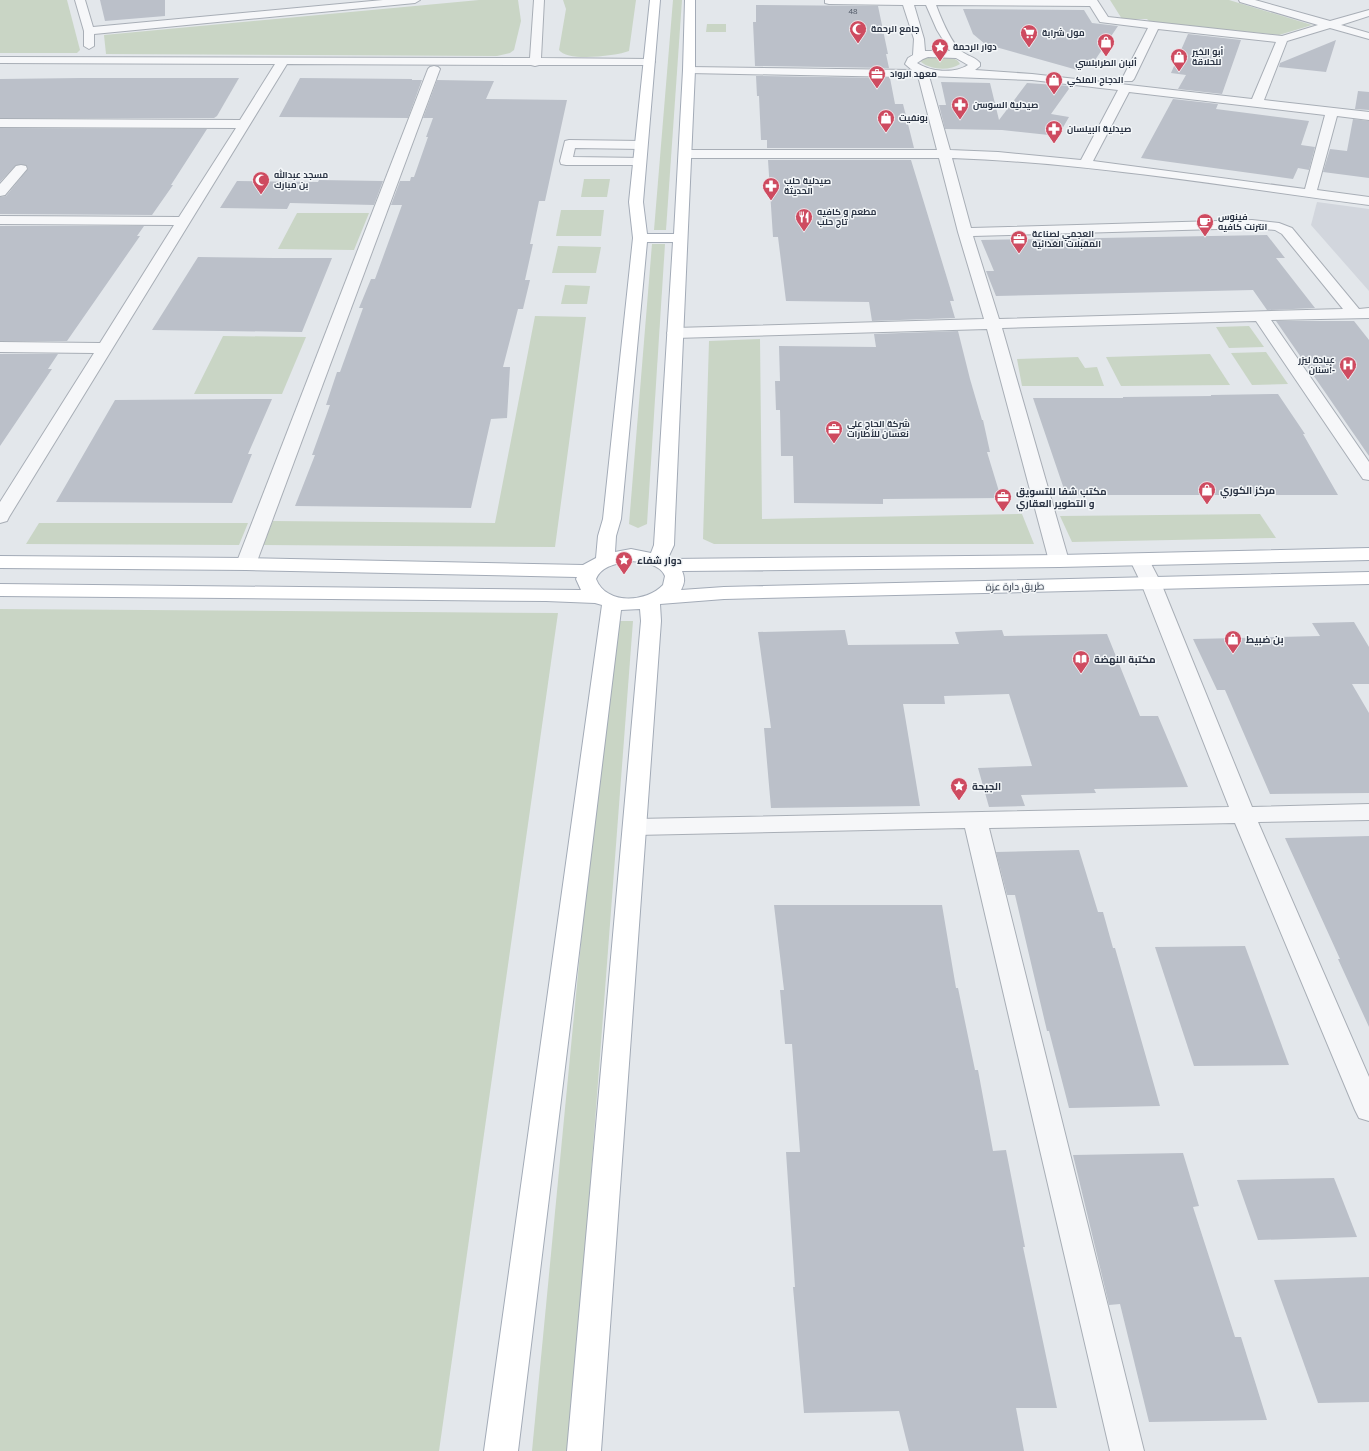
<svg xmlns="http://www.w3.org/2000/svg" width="1369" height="1451" font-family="'Open Sans',Cairo,sans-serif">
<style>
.built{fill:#d2d6dd}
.green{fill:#c9d5c5}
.building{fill:#bbc0c9}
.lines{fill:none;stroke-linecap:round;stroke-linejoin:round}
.minor-casing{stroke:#a8aeb6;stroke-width:2}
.major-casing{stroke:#a3abb7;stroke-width:2}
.minor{fill:#f6f7f9;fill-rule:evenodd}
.major{fill:#fff;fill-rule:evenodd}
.labels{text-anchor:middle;stroke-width:3;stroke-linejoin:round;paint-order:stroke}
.number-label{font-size:8px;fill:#4f5765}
.far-poi-label{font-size:9px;font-weight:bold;fill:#2b3444;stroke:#f3f6f8;text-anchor:start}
.poi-label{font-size:10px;font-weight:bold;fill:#2b3444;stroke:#f3f6f8;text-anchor:start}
.street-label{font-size:10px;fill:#2b3444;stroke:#f3f6f8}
</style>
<rect width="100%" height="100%" fill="#e3e7eb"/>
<!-- built -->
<path class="built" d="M1317 202 1369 209V291L1311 225Z"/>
<!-- green -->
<g class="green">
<path d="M0 0H67L80 50 77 53H0Z"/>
<path d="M479 0H518L521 21 514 50 510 53 497 56 106 54 104 35Z"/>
<path d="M563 0H636L629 51C616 56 567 62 559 50L566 9Z"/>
<path d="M673 0H682L666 230H654Z"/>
<path d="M1110 0H1229L1312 25 1279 35 1150 22 1147 19H1122Z"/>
<path d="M707 24H726V32H706Z"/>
<path d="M930 56C939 57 956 55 960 64 950 71 931 70 921 62L922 59Z"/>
<path d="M584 179H610L607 197H581Z"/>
<path d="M561 210H604L601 236H556Z"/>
<path d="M297 213H369L354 250 278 249Z"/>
<path d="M652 244H665L647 524 638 528 629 524Z"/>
<path d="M558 246 601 247 596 273H552Z"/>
<path d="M565 285 590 286 587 304H561Z"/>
<path d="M535 316 586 317 555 547 263 545 273 521 495 523Z"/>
<path d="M1249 326 1264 347 1229 348 1216 327Z"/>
<path d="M223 336 306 337 282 394H194Z"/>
<path d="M760 339 762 519 1022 514 1034 544H714L703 539 709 341Z"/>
<path d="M1266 352 1288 384 1252 385 1231 353Z"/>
<path d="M1210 354 1230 385 1121 386 1106 357Z"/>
<path d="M1078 357 1085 368 1097 367 1104 386H1022L1017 359Z"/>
<path d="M1260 514 1276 538 1072 542 1060 516Z"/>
<path d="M39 523H248L239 545 26 544Z"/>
<path d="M0 609 558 613 439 1451H0Z"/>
<path d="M612 621H633L570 1451H532Z"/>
</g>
<!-- building -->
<g class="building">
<path d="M100 0H165V16L105 21Z"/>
<path d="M756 5 878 6 888 54H886L889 68 755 66 753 22H756Z"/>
<path d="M963 9 1084 10 1092 23 1118 26 1091 66 1085 65 1081 71 985 44 973 34Z"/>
<path d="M1188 34 1241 40 1222 94 1178 89 1186 75 1171 73Z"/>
<path d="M1336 40 1326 72 1279 67 1280 63Z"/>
<path d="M756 76 890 78 895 104H903L914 148H767V140H761L759 96H757Z"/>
<path d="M81 78H239L217 116 214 118H0V79Z"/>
<path d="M300 78 412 79V80H422L408 118 279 117Z"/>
<path d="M437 80 494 81 486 99 567 100 545 201H539L530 244H533L525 280H530L523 309H518L503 367H510L507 418 491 419 471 508 295 506 315 455H312L330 405H326L337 372H340L363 308H359L371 279H375L402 205H391L400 181H410L411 177H414L428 137H426L433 118H423Z"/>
<path d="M941 82 990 83 999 120 1027 83 1071 86 1051 114 1069 117 1058 136 1002 130 945 129 939 105H946Z"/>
<path d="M1358 91 1369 92V110L1355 109Z"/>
<path d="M1173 99 1218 104 1216 109 1309 121 1301 145 1315 147 1309 170 1298 168 1293 179 1141 158Z"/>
<path d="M1353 119 1369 121V178L1323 172 1330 149 1347 151Z"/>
<path d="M0 128 207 129 171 185H173L152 215 0 214V197L6 196 28 169 26 165H16L0 182Z"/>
<path d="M768 160H911L954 301H950L955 318 872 321 869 302 786 301 778 237H773Z"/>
<path d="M319 180 383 181 374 205 290 203 287 209 220 208 237 181 318 182Z"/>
<path d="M0 226H144L137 236H140L67 341H0Z"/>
<path d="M1267 235 1285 258H1276L1315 308 1267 310 1253 290 996 296 986 271H994L981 240Z"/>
<path d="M198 257 274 258H332L302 332 152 330Z"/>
<path d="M1276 321H1354L1369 340V456Z"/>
<path d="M958 331 970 379 982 420H983L990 452H987L1001 498 883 499V504L794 503 793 456H781L780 410H776L775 381H780L779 346 876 347 874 334Z"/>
<path d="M0 354H58L48 369H52L0 446Z"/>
<path d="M1278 394 1305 434H1303L1338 495H1066L1033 398H1123V397L1211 396V395Z"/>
<path d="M272 399 248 454H252L232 503 56 502 115 400Z"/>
<path d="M1354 622 1369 647V684H1352L1369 713V793L1270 794 1225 690H1217L1193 639 1320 636 1312 623Z"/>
<path d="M845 630 848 645 959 644 955 632 1002 630 1004 636 1107 634 1140 716H1158L1188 787 1094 789 1096 793 1021 795 1025 806 989 807 978 768 1032 766 1009 694 944 696 945 704H903L920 806 771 808 764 728H771L758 632Z"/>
<path d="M1369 836V1027L1338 959H1340L1285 838Z"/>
<path d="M1079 850 1098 912H1103L1113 948H1115L1160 1106 1069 1108 1049 1031H1047L1015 895H1007L996 852Z"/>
<path d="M774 905H942L956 988H958L975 1070H978L993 1151 1006 1150 1025 1247H1023L1057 1408H1016L1024 1451H909L899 1411 804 1413 793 1287H795L786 1152H800L792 1044H785L780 990H784Z"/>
<path d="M1245 946 1289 1065 1194 1066 1155 947Z"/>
<path d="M1183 1153 1199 1206 1193 1207 1235 1337H1241L1267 1420 1149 1422 1120 1304 1109 1305 1073 1155Z"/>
<path d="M1334 1178 1357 1237 1258 1240 1237 1180Z"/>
<path d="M1369 1277V1402L1318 1403 1274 1280Z"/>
</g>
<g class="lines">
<!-- minor casing -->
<g class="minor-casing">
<g id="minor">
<path d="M75 0H85L93 27 383 0H420L415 3 94 34V46L89 49 84 46V31Z"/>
<path d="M534 0H544L541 58 649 59 655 62 649 65H539L535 66 531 65 287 64 9 517 7 521 0 523V502L94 353 0 352V342L100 343 174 225 0 224V216L179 217 236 128 0 127V119L240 120 275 64 0 63V57L530 58Z"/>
<path d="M825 0H1097L1108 17 1282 36 1318 25 1240 2 1239 0H1255L1330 21 1369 10V16L1341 25 1369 33V39L1330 28 1287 41 1264 100 1369 112V120L1337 116 1317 190 1369 197V205C1230 187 1092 163 952 158L971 228 1252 220 1279 223 1292 228 1359 309 1369 308V318L1271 320 1369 462V480L1363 479 1256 321 1002 328 1069 561 1066 565 1059 567 1052 565 1049 561 987 329 675 338 669 336 667 333 669 330 675 328 984 319 958 232 939 158H685L681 157 679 154 681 151 685 150H937L918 76 903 77 689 73 685 72 683 70 685 68 689 67 912 70 905 64 908 58 913 55 914 39 903 5 829 4 825 3ZM914 5H926L937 30 950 51H925L924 39ZM936 5 1090 6 1100 22 1148 28 1122 79 1124 81H1132L1134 79 1158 29 1276 42 1252 99 1032 74 975 70 980 66V63C975 57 970 57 964 53 952 46 941 18 936 5ZM928 57 956 58 968 65C954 74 931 72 917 63L923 59ZM929 76 1032 80 1118 90 1081 160 998 152 950 150ZM1129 92 1325 115 1305 189 1093 161ZM1252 228 1275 230 1282 234 1343 309 999 319 973 236Z"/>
<path d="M434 66 438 67 440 69 256 564 253 568 246 570 239 568 236 564 428 69 430 67Z"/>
<path d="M569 140 641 141 645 142 647 145 645 148 641 149 575 148 573 157 643 158 644 161 643 164 638 165H566L561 164 560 161 565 141Z"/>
<path d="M21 165 26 166 27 169 5 195 0 196V184L16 166Z"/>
<path d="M1140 554 1147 556 1161 583 1252 807 1369 804V820L1258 822 1369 1077V1121L1359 1118 1355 1110 1235 823 989 828 1144 1451H1110L965 828 636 835 628 833 624 827 628 821 636 819 1229 807 1141 583 1130 560 1133 556Z"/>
</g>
</g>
<!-- major casing -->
<g class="major-casing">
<path id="major" d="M650 0H660L643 202 647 234H674L683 70 685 0H695V70L675 519 674 545 668 558 670 559 1059 555 1369 548V560L1059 567 682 571C685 578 685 583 681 590L724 587 1369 572V584L724 599 660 604 661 621 601 1451H567L641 621 640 609 621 610 518 1451H484L602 605 595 603 546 601 0 596V584L581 590 576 579 577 577 246 570 0 568V556L246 558 583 565 596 558 598 536 603 519 633 238 629 202ZM647 242H673L654 545 651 553 631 549 615 552 616 536 621 519ZM631 561C643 562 660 564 665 576L663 585C646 603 606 605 596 579 602 565 617 564 631 561Z"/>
</g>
<!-- minor -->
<use href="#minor" class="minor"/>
<!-- major -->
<use href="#major" class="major"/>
</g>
<!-- icons -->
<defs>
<g id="mosque-pin" transform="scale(0.9)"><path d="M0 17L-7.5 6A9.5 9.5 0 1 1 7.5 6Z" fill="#ce4b60" stroke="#f3f6f8"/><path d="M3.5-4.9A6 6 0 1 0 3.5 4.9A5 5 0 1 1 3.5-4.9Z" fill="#fff"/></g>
<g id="supermarket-pin" transform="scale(0.9)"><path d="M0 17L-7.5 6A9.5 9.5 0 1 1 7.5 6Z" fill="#ce4b60" stroke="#f3f6f8"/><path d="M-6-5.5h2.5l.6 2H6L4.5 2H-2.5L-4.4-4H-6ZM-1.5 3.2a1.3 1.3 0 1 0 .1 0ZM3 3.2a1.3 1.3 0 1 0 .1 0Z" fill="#fff"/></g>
<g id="shop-pin" transform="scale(0.9)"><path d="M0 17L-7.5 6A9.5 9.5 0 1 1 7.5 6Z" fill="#ce4b60" stroke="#f3f6f8"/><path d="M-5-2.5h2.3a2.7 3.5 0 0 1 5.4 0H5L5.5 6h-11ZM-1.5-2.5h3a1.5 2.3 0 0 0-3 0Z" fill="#fff"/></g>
<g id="sight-pin" transform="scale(0.9)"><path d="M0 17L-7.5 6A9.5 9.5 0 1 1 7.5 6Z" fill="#ce4b60" stroke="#f3f6f8"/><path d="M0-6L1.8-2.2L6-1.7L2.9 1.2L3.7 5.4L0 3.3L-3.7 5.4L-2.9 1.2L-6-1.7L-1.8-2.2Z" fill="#fff"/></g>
<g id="office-pin" transform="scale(0.9)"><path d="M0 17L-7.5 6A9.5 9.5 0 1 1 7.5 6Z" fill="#ce4b60" stroke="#f3f6f8"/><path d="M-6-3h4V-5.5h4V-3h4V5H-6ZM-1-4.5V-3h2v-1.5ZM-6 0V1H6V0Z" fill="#fff"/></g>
<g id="pharmacy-pin" transform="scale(0.9)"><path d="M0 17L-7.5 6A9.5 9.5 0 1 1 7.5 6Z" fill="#ce4b60" stroke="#f3f6f8"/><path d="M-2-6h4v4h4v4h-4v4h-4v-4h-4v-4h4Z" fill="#fff"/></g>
<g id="restaurant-pin" transform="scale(0.9)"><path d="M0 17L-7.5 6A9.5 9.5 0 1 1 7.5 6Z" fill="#ce4b60" stroke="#f3f6f8"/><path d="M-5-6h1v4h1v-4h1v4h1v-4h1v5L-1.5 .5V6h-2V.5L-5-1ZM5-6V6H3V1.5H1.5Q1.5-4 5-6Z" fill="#fff"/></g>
<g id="cafe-pin" transform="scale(0.9)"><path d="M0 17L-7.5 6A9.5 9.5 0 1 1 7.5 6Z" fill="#ce4b60" stroke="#f3f6f8"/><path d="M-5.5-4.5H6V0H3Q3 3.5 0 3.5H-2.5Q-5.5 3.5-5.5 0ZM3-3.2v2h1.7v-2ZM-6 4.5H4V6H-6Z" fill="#fff"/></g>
<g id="hospital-pin" transform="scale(0.9)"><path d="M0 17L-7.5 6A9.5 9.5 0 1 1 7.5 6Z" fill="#ce4b60" stroke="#f3f6f8"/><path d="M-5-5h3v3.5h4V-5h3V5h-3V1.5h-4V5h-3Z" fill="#fff"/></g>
<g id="library-pin" transform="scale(0.9)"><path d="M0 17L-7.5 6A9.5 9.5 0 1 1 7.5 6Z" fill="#ce4b60" stroke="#f3f6f8"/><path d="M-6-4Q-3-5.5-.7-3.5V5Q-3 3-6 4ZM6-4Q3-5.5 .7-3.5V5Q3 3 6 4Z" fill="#fff"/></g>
</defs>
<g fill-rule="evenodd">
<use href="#mosque-pin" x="858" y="29"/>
<use href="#supermarket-pin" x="1029" y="33"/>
<use href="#shop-pin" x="1106" y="42"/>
<use href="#sight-pin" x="940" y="47"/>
<use href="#shop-pin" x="1179" y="57"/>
<use href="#office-pin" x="877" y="74"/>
<use href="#shop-pin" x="1054" y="80"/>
<use href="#pharmacy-pin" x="960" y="105"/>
<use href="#shop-pin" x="886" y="118"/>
<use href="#pharmacy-pin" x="1054" y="129"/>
<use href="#mosque-pin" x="261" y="180"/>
<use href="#pharmacy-pin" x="771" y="186"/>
<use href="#restaurant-pin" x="804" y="217"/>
<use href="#cafe-pin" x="1205" y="222"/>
<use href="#office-pin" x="1019" y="239"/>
<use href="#hospital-pin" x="1348" y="365"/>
<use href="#office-pin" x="834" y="429"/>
<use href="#shop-pin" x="1207" y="490"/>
<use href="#office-pin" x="1003" y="497"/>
<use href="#sight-pin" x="624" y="560"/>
<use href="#shop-pin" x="1233" y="639"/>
<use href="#library-pin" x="1081" y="659"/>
<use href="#sight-pin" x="959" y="786"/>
</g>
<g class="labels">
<!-- number labels -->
<g class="number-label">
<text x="853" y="14">48</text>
</g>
<!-- far-poi labels -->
<g class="far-poi-label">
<text x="871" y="32">جامع الرحمة</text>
<text x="1042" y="36">مول شرابة</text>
<text x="953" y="50">دوار الرحمة</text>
<text x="1192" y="55">أبو الخير<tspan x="1192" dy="10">للحلاقة</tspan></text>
<text x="1106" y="66" text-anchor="middle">ألبان الطرابلسي</text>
<text x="890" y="77">معهد الرواد</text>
<text x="1067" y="83">الدجاج الملكي</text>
<text x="973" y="108">صيدلية السوسن</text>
<text x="899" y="121">بونفيت</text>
<text x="1067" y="132">صيدلية البيلسان</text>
<text x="274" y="178">مسجد عبدالله<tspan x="274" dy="10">بن مبارك</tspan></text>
<text x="784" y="184">صيدلية حلب<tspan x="784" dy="10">الحديثة</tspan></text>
<text x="817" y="215">مطعم و كافيه<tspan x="817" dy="10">تاج حلب</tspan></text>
<text x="1218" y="220">فينوس<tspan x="1218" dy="10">انترنت كافيه</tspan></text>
<text x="1032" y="237">العجمي لصناعة<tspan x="1032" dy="10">المقبلات الغذائية</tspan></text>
<text x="1335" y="363" text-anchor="end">عيادة ليزر<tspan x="1335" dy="10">أسنان-</tspan></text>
<text x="847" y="427">شركة الحاج علي<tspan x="847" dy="10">نعسان للأطارات</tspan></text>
</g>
<!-- poi labels -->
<g class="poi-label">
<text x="1220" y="494">مركز الكوري</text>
<text x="1016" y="495">مكتب شفا للتسويق<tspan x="1016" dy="12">و التطوير العقاري</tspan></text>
<text x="637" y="564">دوار شفاء</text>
<text x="1246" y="643">بن ضبيط</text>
<text x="1094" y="663">مكتبة النهضة</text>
<text x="972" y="790">الجيحة</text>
</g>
<!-- street labels -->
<g class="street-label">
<text transform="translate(1015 586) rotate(-1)" y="4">طريق دارة عزة</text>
</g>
</g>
</svg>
